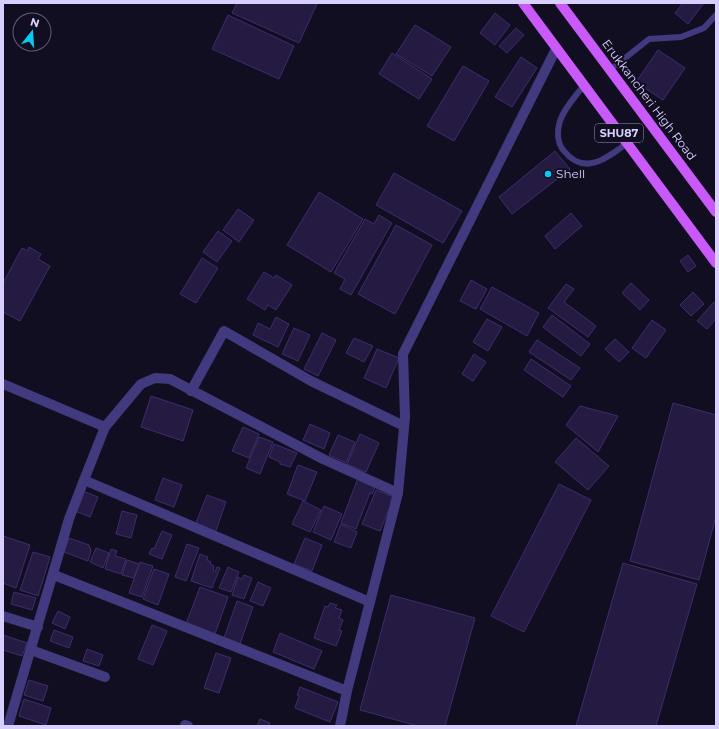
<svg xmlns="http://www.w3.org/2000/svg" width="719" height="729" font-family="Montserrat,sans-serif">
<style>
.building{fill:#251a41;stroke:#3e2d6d}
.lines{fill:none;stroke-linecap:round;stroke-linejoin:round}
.lane{stroke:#423a7f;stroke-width:6}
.street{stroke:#423a7f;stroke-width:10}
.primary{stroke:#ca59fa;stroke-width:10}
.poi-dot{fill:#07c9f2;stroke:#120e21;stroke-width:1.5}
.labels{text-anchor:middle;stroke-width:4;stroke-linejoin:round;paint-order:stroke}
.shield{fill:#120e21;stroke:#9d95bc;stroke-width:1}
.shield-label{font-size:11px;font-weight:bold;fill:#d8cffe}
.street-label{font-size:12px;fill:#d8cffe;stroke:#120e21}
.poi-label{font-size:12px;fill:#d8cffe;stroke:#120e21;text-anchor:start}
</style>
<rect width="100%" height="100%" fill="#120e21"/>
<!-- building -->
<g class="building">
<path d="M237 3H314L317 4 299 43 232 13Z"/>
<path d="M683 3H704L688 24 675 13Z"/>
<path d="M495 13 510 25 495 45 480 33Z"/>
<path d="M228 15 294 46 279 79 212 49Z"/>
<path d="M415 25 451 47 432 76 396 54Z"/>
<path d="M516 28 524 35 507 53 499 46Z"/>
<path d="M658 50 685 68 663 100 636 82Z"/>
<path d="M392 53 432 79 419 99 379 74Z"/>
<path d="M521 57 537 68 512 107 495 97Z"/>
<path d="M463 66 489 81 454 141 427 126Z"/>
<path d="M555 151 570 169 512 214 499 197Z"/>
<path d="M394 173 462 211 443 243 376 205Z"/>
<path d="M319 192 363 219 331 272 287 245Z"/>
<path d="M238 209 254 220 239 242 223 230Z"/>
<path d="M571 213 582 226 555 249 545 236Z"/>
<path d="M379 215 392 223 351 295 340 289 345 279 334 273 365 219 374 224Z"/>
<path d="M396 225 432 245 395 314 358 294Z"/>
<path d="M218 231 232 241 217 262 203 252Z"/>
<path d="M29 247 41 254 38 259 50 266 20 321 3 312V283L22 248 28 251Z"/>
<path d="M688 255 696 266 688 272 680 261Z"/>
<path d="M202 258 218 268 196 303 180 294Z"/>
<path d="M264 272 274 278 276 275 292 285 276 310 268 305 265 310 247 299Z"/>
<path d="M471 280 487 289 476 309 460 301Z"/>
<path d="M631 283 649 300 640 310 622 293Z"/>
<path d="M566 284 574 289 564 302 596 326 588 337 548 308Z"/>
<path d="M492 287 539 313 527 336 480 309Z"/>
<path d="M693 292 704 304 691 316 680 305Z"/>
<path d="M714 302 716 303V319L707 329 697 321Z"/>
<path d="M552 315 590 344 581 356 543 327Z"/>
<path d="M276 317 289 324 278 347 253 335 258 323 270 329Z"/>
<path d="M487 319 502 327 488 351 473 342Z"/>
<path d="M652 320 666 330 646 358 632 348Z"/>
<path d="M294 328 310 335 298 361 282 354Z"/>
<path d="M322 333 336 340 318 376 304 369Z"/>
<path d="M354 338 373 346 364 362 346 353Z"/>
<path d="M615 339 629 352 619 362 605 349Z"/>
<path d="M537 340 580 368 571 380 529 352Z"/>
<path d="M377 349 399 358 386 388 364 378Z"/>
<path d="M474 354 486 362 473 381 462 374Z"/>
<path d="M531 359 571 386 563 397 524 370Z"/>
<path d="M151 396 193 410 183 441 141 427Z"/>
<path d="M673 403 716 415V516L699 580 630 561Z"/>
<path d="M580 406 618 416 598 452 566 425Z"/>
<path d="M310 424 330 433 324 449 303 440Z"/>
<path d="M243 427 259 434 249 458 232 451Z"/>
<path d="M360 434 379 443 366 472 347 464Z"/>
<path d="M338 435 355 442 346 463 329 455Z"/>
<path d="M259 437 273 442 260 474 246 468Z"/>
<path d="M576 438 609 466 588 490 555 462Z"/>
<path d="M274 444 297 453 290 467 280 464V462L269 457Z"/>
<path d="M298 465 317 472 305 501 287 494Z"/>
<path d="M163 478 182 485 174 507 155 500Z"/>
<path d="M358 478 376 485 372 494 370 493 356 529 341 523Z"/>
<path d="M559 484 591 500 524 632 491 616Z"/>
<path d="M376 490 394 497 380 531 362 524Z"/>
<path d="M83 491 98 497 90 517 75 511Z"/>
<path d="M207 495 226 502 215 533 195 525Z"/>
<path d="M303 501 321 510 310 532 292 524Z"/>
<path d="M324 506 342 514 331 540 313 532Z"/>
<path d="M122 511 137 515 131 538 116 534Z"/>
<path d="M341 524 357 532 351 548 334 542Z"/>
<path d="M162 531 172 535 162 559 149 554 152 548 154 549Z"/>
<path d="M3 536 30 545 16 588 3 583Z"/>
<path d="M69 538 89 545 91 551 88 561 64 552Z"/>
<path d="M305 538 322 545 312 571 294 564Z"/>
<path d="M187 544 199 548 186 581 175 577Z"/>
<path d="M96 548 109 553 103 568 90 562Z"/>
<path d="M111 549 117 551 115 556 126 559 121 574 105 569Z"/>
<path d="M33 552 50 557 38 596 20 590Z"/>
<path d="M200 554 208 557 207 560 211 562 210 564 214 566 213 571 215 572 217 567 220 568 212 588 191 581Z"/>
<path d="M127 560 139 564 134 578 122 575Z"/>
<path d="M140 562 153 566 142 597 129 593Z"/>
<path d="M623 563 697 584 656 726H576Z"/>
<path d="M228 567 239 572 231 592 219 588Z"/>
<path d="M154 569 169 574 158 605 143 599Z"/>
<path d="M244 575 252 578 244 599 232 595 238 577 242 579Z"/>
<path d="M258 582 271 588 263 606 250 601Z"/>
<path d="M200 587 228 597 215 634 186 624Z"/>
<path d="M14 592 36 598 32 610 11 604Z"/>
<path d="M391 595 475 618 445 726H418L360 710Z"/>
<path d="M237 601 253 607 240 644 224 638Z"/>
<path d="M330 603 337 605 335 608 342 610 339 618 343 620 339 630 342 631 336 646 314 638 325 606 328 607Z"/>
<path d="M58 611 70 617 65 629 52 623Z"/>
<path d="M152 625 167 631 153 665 138 659Z"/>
<path d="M54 630 73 637 69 648 50 641Z"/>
<path d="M280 633 322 651 314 669 273 652Z"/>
<path d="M3 635 27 643 22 656 3 650Z"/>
<path d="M87 649 103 655 99 666 83 661Z"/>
<path d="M216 653 231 658 219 693 204 688Z"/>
<path d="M29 680 48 686 43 701 24 695Z"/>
<path d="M300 687 338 702 330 722 295 708 299 696 297 695Z"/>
<path d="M24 699 51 708 46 725 19 716Z"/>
<path d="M260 719 270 723 269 726H257Z"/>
</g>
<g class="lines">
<!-- lane -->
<g class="lane">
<path d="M610 70 649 39 681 37 704 28 716 15"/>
<path d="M584 85C576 96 564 108 560 121 557 131 557 143 564 151 584 176 606 159 627 143"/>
</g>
<!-- street -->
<g class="street">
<path d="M3 384 105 427 141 384 155 378 170 379 323 459 398 493 405 417 403 354 556 49"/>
<path d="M191 391 224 331 311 381 404 426"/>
<path d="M84 480 105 427"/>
<path d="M54 575 347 691"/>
<path d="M3 616 38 627"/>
<path d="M31 650 105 677"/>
<path d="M185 725 188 726"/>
<path d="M8 726 69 519 84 480 370 602"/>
<path d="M340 726 347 691 398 493"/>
</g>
<!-- primary -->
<g class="primary">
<path d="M523 3 716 263"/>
<path d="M560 3 716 212"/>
</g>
</g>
<!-- markers -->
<circle class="poi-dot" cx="548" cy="174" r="4"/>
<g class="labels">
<!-- shield labels -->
<rect class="shield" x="595" y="124" width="48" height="18" rx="3"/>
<g class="shield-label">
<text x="619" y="137">SHU87</text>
</g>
<!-- street labels -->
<g class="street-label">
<text transform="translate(649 100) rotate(53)" y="4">Erukkancheri High Road</text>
</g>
<!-- poi labels -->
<g class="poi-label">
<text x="556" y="178">Shell</text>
</g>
</g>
<!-- border -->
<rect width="719" height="729" fill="none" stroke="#d8cffe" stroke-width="8"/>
<!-- north arrow -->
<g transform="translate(32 32) rotate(17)"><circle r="19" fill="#120e21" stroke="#615b79"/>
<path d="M0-3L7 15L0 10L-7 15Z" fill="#07c9f2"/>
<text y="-6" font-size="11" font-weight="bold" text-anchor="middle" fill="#d8cffe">N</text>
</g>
</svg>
